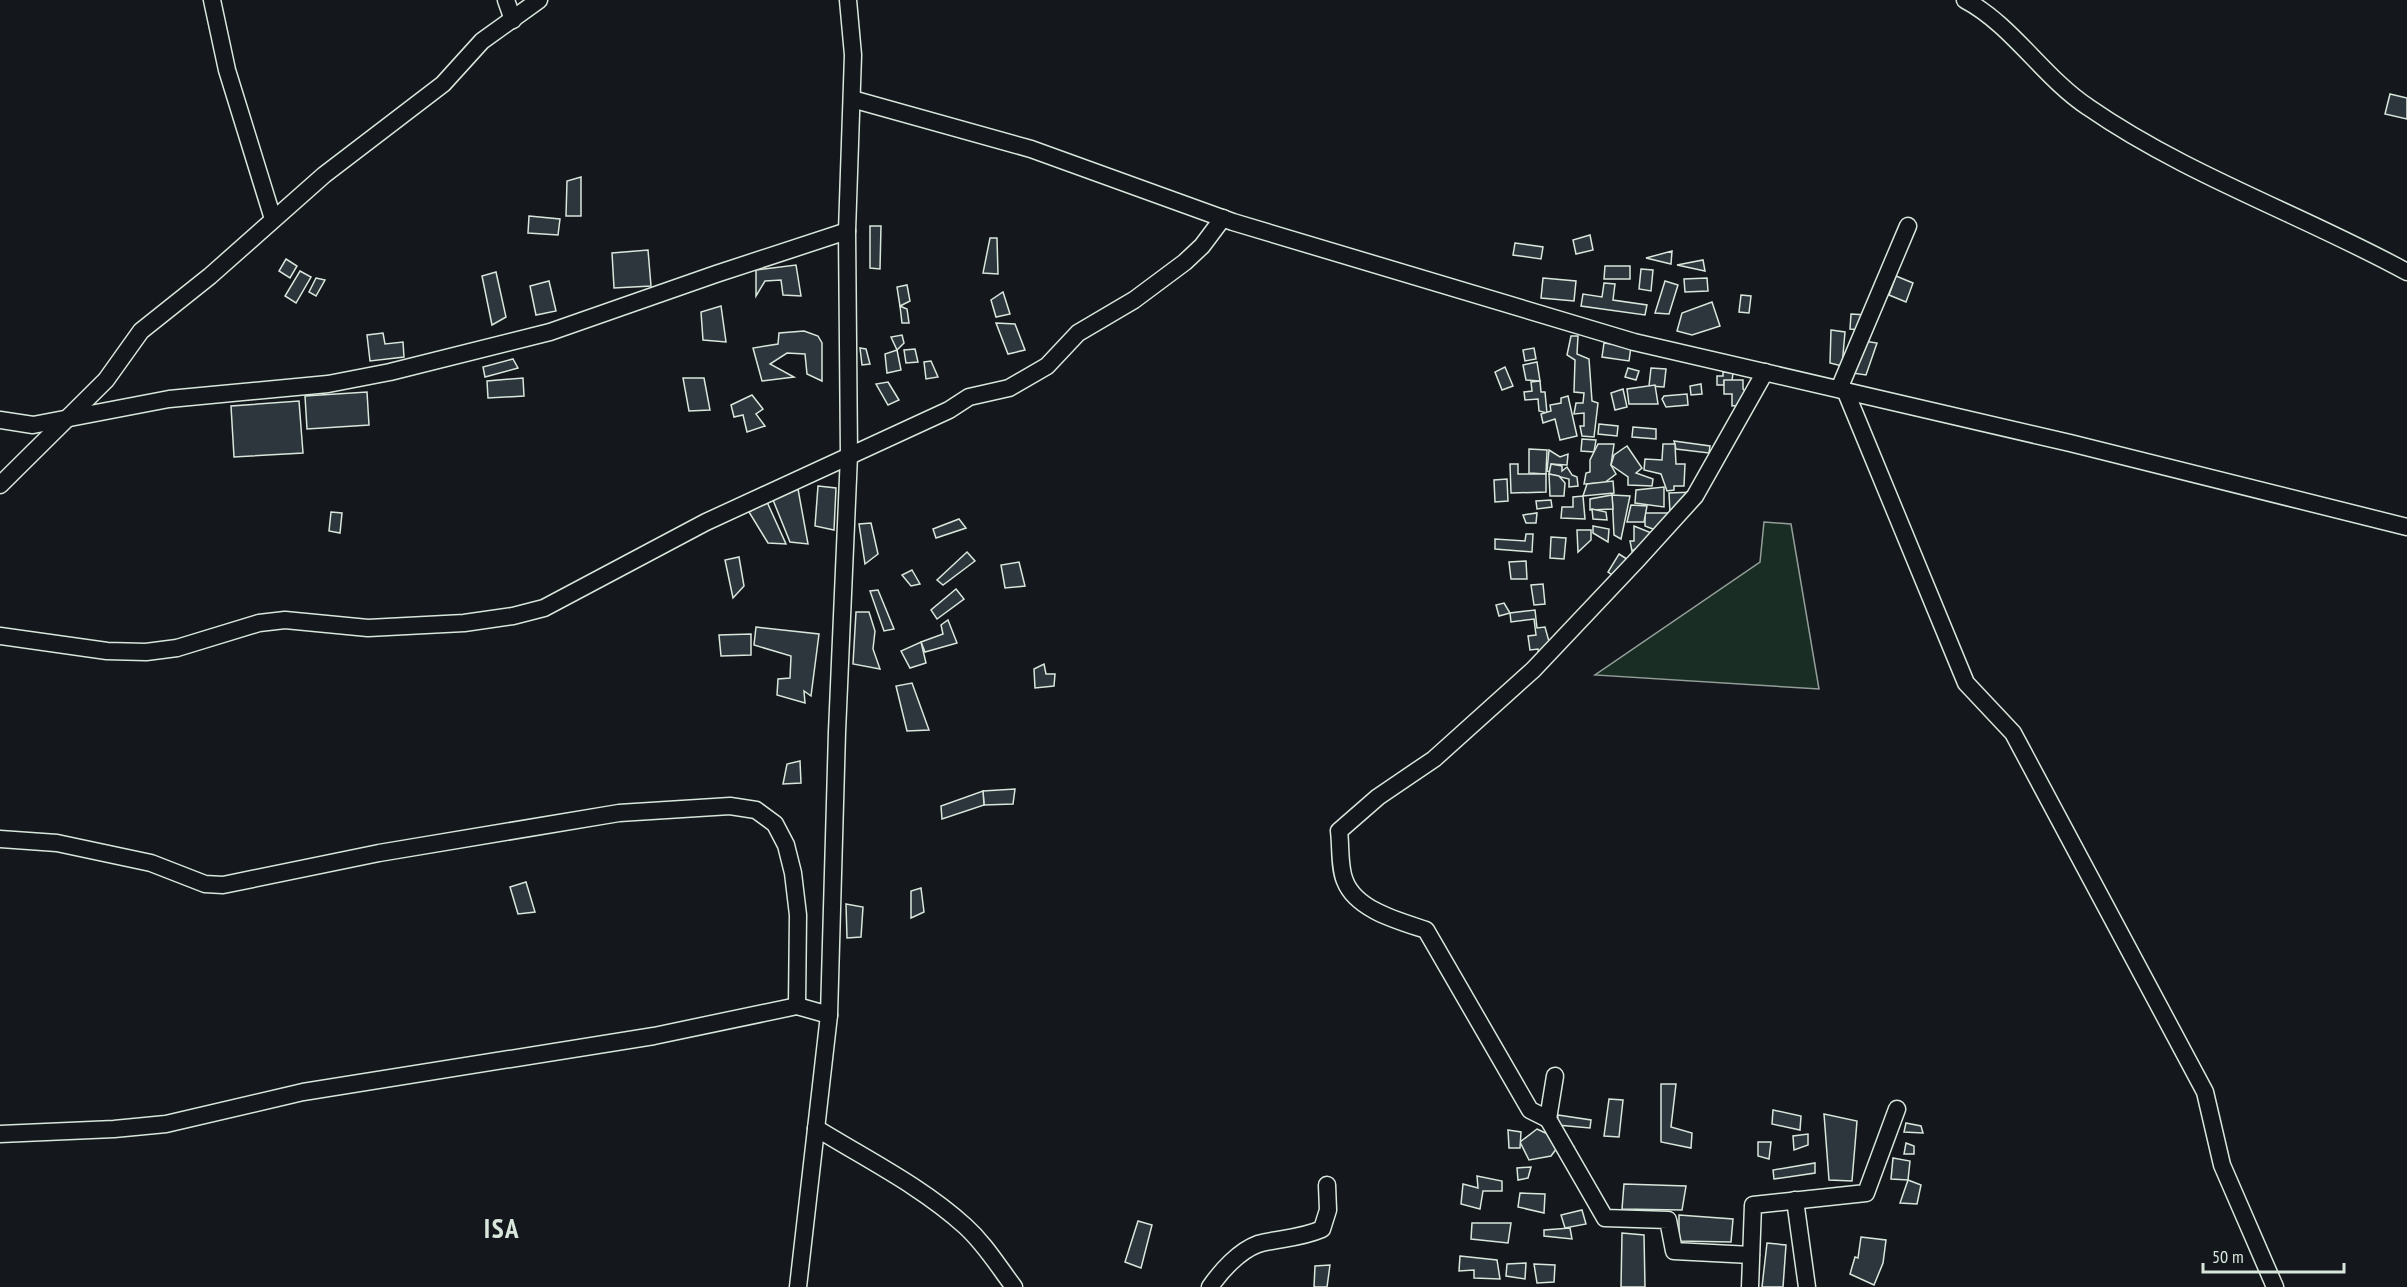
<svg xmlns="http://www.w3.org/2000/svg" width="2407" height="1287" font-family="'PT Sans Narrow',sans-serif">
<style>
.green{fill:#1a2d24;stroke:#939e99;stroke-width:1.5}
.building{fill:#2c363c;stroke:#d8e6dc;stroke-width:1.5}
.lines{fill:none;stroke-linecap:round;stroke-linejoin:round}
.minor-casing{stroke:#d8e6dc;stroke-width:19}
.minor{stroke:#14181c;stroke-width:16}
.labels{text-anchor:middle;stroke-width:4.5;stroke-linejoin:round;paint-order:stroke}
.district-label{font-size:27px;font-weight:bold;letter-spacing:1.5px;fill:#d8e6dc;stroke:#14181c}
</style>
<rect width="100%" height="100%" fill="#14181c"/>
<!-- green -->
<path class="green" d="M1764 522 1791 524 1819 689 1595 675 1760 562Z"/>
<!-- building -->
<g class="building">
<path d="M2390 94 2407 98V119L2385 114Z"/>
<path d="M581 177V216H566L567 181Z"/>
<path d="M529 216 560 219 558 235 528 233Z"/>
<path d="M870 226H881L880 269 870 268Z"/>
<path d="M1590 235 1593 250 1576 254 1573 240Z"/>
<path d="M990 238H997L998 274 983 273Z"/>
<path d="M1515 243 1543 247 1541 259 1513 255Z"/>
<path d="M648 250 651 286 614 288 612 253Z"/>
<path d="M1672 251 1671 264 1646 258Z"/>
<path d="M286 259 297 266 290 278 279 271Z"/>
<path d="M1703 260 1705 271 1677 265Z"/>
<path d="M796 265 801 296 783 295 781 280 765 281 756 296V270Z"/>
<path d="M1605 266H1630V279H1604Z"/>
<path d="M1641 269 1653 270 1651 291 1639 289Z"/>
<path d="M300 271 311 277 296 303 285 296Z"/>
<path d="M496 272 506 317 492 325 482 276Z"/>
<path d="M1896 276 1913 283 1906 302 1889 295Z"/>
<path d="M316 278 325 280 316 296 309 292Z"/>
<path d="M1543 278 1576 281 1574 301 1541 298Z"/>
<path d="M1707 278 1708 291 1685 292 1684 279Z"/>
<path d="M549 281 556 311 536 315 530 286Z"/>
<path d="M1665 281 1678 285 1669 314 1655 313Z"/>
<path d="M1604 283 1615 284 1613 300 1647 305 1645 315 1581 306 1583 294 1602 297Z"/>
<path d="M907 285 910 301 900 306 897 287Z"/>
<path d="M1003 292 1010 314 996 317 991 300Z"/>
<path d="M1741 295 1751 296 1749 313 1739 312Z"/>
<path d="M1712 302 1720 326 1692 335 1677 331 1682 313Z"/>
<path d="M721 306 726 342 703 340 701 312Z"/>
<path d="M900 306 907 309 909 323H902Z"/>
<path d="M1851 314 1867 315 1860 330 1850 329Z"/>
<path d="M996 323 1015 324 1025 350 1008 354Z"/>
<path d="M1831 330 1845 332 1842 366 1830 363Z"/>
<path d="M804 331 818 336 822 343V381L807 374 805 354 787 353 770 364 794 377 762 381 753 348 778 344 779 333Z"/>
<path d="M383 333 385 344 403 342 404 357 370 361 367 335Z"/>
<path d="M902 335 904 343 897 350 891 337Z"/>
<path d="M1571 336H1578L1577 354 1589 359 1592 401 1598 403 1594 437 1582 436 1580 426H1584V413L1574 414 1576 403H1583L1584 393 1574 392 1575 360 1567 355Z"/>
<path d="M1864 341 1877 343 1866 375 1852 373Z"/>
<path d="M1604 343 1631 347 1629 361 1602 357Z"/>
<path d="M860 348 866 349 870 364 862 365Z"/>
<path d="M1534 348 1536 359 1525 361 1523 350Z"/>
<path d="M915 349 918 362 906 363 904 350Z"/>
<path d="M897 350 901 370 887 373 885 354Z"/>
<path d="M513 359 518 368 485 377 483 367Z"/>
<path d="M931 361 938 377 926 379 924 362Z"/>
<path d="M1537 362 1540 381 1526 380 1523 365Z"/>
<path d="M1505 367 1513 386 1502 390 1495 372Z"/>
<path d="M1628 368 1639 371 1636 380 1625 377Z"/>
<path d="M1651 368 1666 369 1664 387 1649 386Z"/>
<path d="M1723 372 1733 373 1732 381H1724V385H1717V376H1723Z"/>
<path d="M523 378 524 396 488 398 487 381Z"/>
<path d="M683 378H704L710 410 689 411Z"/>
<path d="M1724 380H1743V389L1749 395 1743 405 1732 406V394H1724Z"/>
<path d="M1540 381 1541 392H1545L1547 413 1539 411 1538 399 1525 400 1524 392 1532 391 1531 382Z"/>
<path d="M888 382 899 400 888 405 876 384Z"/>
<path d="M1701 384 1702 394 1691 395 1690 386Z"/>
<path d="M1655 385 1658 404H1629L1627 389Z"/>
<path d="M1623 389 1627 407 1615 410 1611 393Z"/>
<path d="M367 392 369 425 307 429 305 396Z"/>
<path d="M1687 394 1688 405 1666 407 1662 399 1664 396Z"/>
<path d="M752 395 763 409 756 414 765 426 747 432 743 415 734 417 731 405Z"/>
<path d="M1568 396 1577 436 1560 440 1555 419 1543 423 1541 414 1551 411 1550 405 1561 403V398Z"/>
<path d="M299 401 303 453 234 457 231 406Z"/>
<path d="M1599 424 1618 426 1617 436 1598 434Z"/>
<path d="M1633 427 1656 429V439L1632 437Z"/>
<path d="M1582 439 1596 440 1594 452 1581 451Z"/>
<path d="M1674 441 1710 446 1709 453 1676 449Z"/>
<path d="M1598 444H1614L1611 465 1616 474 1604 483 1584 484 1586 473 1590 472V460Z"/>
<path d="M1663 444H1675L1676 464H1685L1684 486H1674V490L1667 491 1661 474 1644 470 1645 459 1662 460Z"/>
<path d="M1627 446 1642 468 1636 473 1653 479 1652 486 1628 485V477L1611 465 1614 455Z"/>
<path d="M1529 449 1547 450 1546 474 1529 473Z"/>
<path d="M1549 450 1560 457 1568 454 1567 465 1551 464 1550 472 1547 471Z"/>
<path d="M1510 464H1518V474H1546V492L1511 493Z"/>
<path d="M1551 464 1562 466V471L1567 467 1572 475 1577 477 1578 486 1569 487V479L1549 474Z"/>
<path d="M1549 474 1559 476 1565 483 1564 496H1550Z"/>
<path d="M1507 479 1508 501 1495 502 1494 480Z"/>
<path d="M1613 481 1614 493 1583 496 1587 484Z"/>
<path d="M818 486 836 488 834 530 815 526Z"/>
<path d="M1664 487V507L1635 503 1636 490Z"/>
<path d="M798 489 808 544 790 542 773 500Z"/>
<path d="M1694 492 1658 531 1645 526V513H1670L1669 493Z"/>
<path d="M1612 495 1630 496 1621 539 1614 535Z"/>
<path d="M1612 495 1613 509 1590 510V499Z"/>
<path d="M1583 496 1585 519 1561 518 1562 507H1573V497Z"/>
<path d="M1551 500 1552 507 1537 509 1536 501Z"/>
<path d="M767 502 786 544 768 543 749 512Z"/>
<path d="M1631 505 1647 506 1644 522H1627Z"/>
<path d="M1592 509 1606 512 1607 520 1593 519Z"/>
<path d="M331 512 342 513 340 533 329 531Z"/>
<path d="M1537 513 1536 523H1526L1523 515Z"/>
<path d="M959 519 966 528 936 538 933 529Z"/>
<path d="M871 523 878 554 865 564 859 524Z"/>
<path d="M1593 526 1609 529 1608 542 1593 533Z"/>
<path d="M1634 526 1659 536 1632 551 1630 541H1634Z"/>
<path d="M1577 530H1591V540L1578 552Z"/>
<path d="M1526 534H1533L1532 552 1495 549V539L1525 541Z"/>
<path d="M1551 537 1566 538 1564 559 1550 558Z"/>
<path d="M967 552 975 561 943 585 937 580Z"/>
<path d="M1619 554 1630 561 1618 579 1608 572Z"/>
<path d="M739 557 744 586 733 598 725 560Z"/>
<path d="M1526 561 1527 579H1511L1509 562Z"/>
<path d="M1019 562 1025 586 1005 588 1001 565Z"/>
<path d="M912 570 920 584 911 586 902 575Z"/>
<path d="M1543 584 1545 604 1534 605 1531 585Z"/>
<path d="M956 589 964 599 937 619 931 610Z"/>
<path d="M878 590 894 629 884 631 870 591Z"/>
<path d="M1504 603 1510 613 1499 616 1496 605Z"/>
<path d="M1535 610 1537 628 1545 627 1550 645 1539 658 1538 649 1530 650 1528 636 1536 635 1534 619 1511 622 1510 613Z"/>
<path d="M856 612H869L875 631 873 649 880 669 853 664Z"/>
<path d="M948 620 957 643 925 652 921 642 943 634 941 625Z"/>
<path d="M756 627 819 634 811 696 804 691 805 703 777 695 778 679 790 678 791 656 754 645Z"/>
<path d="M751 634V655L721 656 719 635Z"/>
<path d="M921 642 926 663 910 668 901 651Z"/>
<path d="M1044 664 1046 674H1055L1054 686 1035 688 1034 669Z"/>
<path d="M912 683 929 730 907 731 896 686Z"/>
<path d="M800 761 801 783 783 784 787 764Z"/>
<path d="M1015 789 1013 804 984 805 983 791Z"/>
<path d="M983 791 984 805 942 819 941 806Z"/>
<path d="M526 882 535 912 518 914 510 887Z"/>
<path d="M921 888 924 912 911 918V891Z"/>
<path d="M846 904 863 907 861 937 847 938Z"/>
<path d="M1661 1084H1676L1671 1127 1692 1133 1691 1148 1661 1142Z"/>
<path d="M1609 1099 1623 1100 1619 1137 1604 1136Z"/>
<path d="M1773 1110 1801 1116 1800 1130 1772 1124Z"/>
<path d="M1824 1114 1857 1121 1852 1181 1829 1180Z"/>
<path d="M1558 1115 1591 1120 1590 1128 1557 1125Z"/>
<path d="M1906 1123 1921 1126 1923 1133 1904 1132Z"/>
<path d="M1537 1129 1573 1146 1557 1148 1551 1156 1529 1160 1520 1142Z"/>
<path d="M1508 1130 1521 1132 1520 1148H1509Z"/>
<path d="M1808 1134V1145L1794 1150 1793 1136Z"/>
<path d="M1758 1142H1771L1769 1159 1758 1156Z"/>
<path d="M1906 1143 1914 1146V1154H1904Z"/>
<path d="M1893 1158 1910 1161 1908 1180 1891 1179Z"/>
<path d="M1815 1163V1173L1774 1179 1773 1170Z"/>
<path d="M1531 1167 1528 1178 1518 1180 1517 1168Z"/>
<path d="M1477 1176 1502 1181V1191H1483L1480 1209 1461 1204 1463 1184 1478 1188Z"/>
<path d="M1908 1180 1921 1185 1917 1204 1900 1203Z"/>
<path d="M1624 1184 1686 1186 1682 1210 1622 1209Z"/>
<path d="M1520 1193 1545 1194 1544 1213 1518 1207Z"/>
<path d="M1582 1210 1586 1224 1565 1228 1561 1215Z"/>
<path d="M1679 1215 1733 1219 1731 1242 1679 1241Z"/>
<path d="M1138 1221 1152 1225 1141 1268 1125 1262Z"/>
<path d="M1472 1223H1511L1508 1243 1471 1239Z"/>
<path d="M1570 1228 1572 1239 1544 1236V1230Z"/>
<path d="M1622 1233 1644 1235 1645 1287H1621Z"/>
<path d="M1861 1237 1886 1240 1883 1263 1874 1285 1850 1274 1855 1257 1858 1258Z"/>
<path d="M1767 1243 1786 1245 1783 1287H1762Z"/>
<path d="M1460 1256 1497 1260 1500 1279 1474 1278V1270L1459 1271Z"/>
<path d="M1526 1263 1525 1279 1506 1276 1507 1264Z"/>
<path d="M1534 1264 1555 1265 1554 1282 1537 1283Z"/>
<path d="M1330 1265 1327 1287H1314L1315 1266Z"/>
</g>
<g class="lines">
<!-- minor casing -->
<g class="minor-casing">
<g id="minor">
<path d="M212 0 227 70 273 219"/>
<path d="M506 0 513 20"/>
<path d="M1965 0C2011 24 2044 78 2088 107 2186 175 2303 215 2407 272"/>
<path d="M852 99 1031 149 1233 222 1634 342 2070 443 2407 527"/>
<path d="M1839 389 1908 226"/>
<path d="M1845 390 1966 683 2013 733 2205 1092 2222 1165 2275 1287"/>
<path d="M0 420 33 425 169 399 328 384 390 372 550 332 716 274 847 231"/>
<path d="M0 485 106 380 141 331 210 276 324 175 443 84 482 41 539 0"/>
<path d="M0 636 107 651 146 652 177 648 259 623 285 620 368 628 464 623 513 616 544 608 706 522 949 410 969 397 1009 388 1047 366 1078 333 1134 300 1185 262 1202 246 1223 218"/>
<path d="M0 839 57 843 151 863 205 884 223 885 379 853 619 813 730 806 756 810 775 824 786 845 793 873 798 915 797 1006"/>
<path d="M1555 1076 1548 1119 1605 1218 1668 1220 1674 1251 1751 1255"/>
<path d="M1548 1119 1530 1110 1426 930C1399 921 1356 910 1345 881 1339 867 1341 846 1339 831L1378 797 1434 759 1533 670 1637 560 1695 496 1765 372"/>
<path d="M816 1128C866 1159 921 1186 965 1226 985 1244 998 1266 1014 1287"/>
<path d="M0 1134 114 1129 166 1124 303 1092 654 1036 797 1006 829 1015"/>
<path d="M1795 1200 1807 1287"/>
<path d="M798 1287 829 1015 837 732 849 455 847 231 853 55 848 0"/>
<path d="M1210 1287C1221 1271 1239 1251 1258 1244 1279 1238 1299 1239 1322 1229L1328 1210 1327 1185"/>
<path d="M1750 1287 1753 1205 1866 1193 1897 1109"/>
</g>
</g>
<!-- minor -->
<use href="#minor" class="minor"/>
</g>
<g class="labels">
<!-- district labels -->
<g class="district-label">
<text x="502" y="1238">ISA</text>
</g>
</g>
<!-- scale -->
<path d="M2203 1263v9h141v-9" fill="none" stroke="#d8e6dc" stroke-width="3"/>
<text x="2212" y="1263" font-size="18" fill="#d8e6dc" stroke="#14181c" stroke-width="4.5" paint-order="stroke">50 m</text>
</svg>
